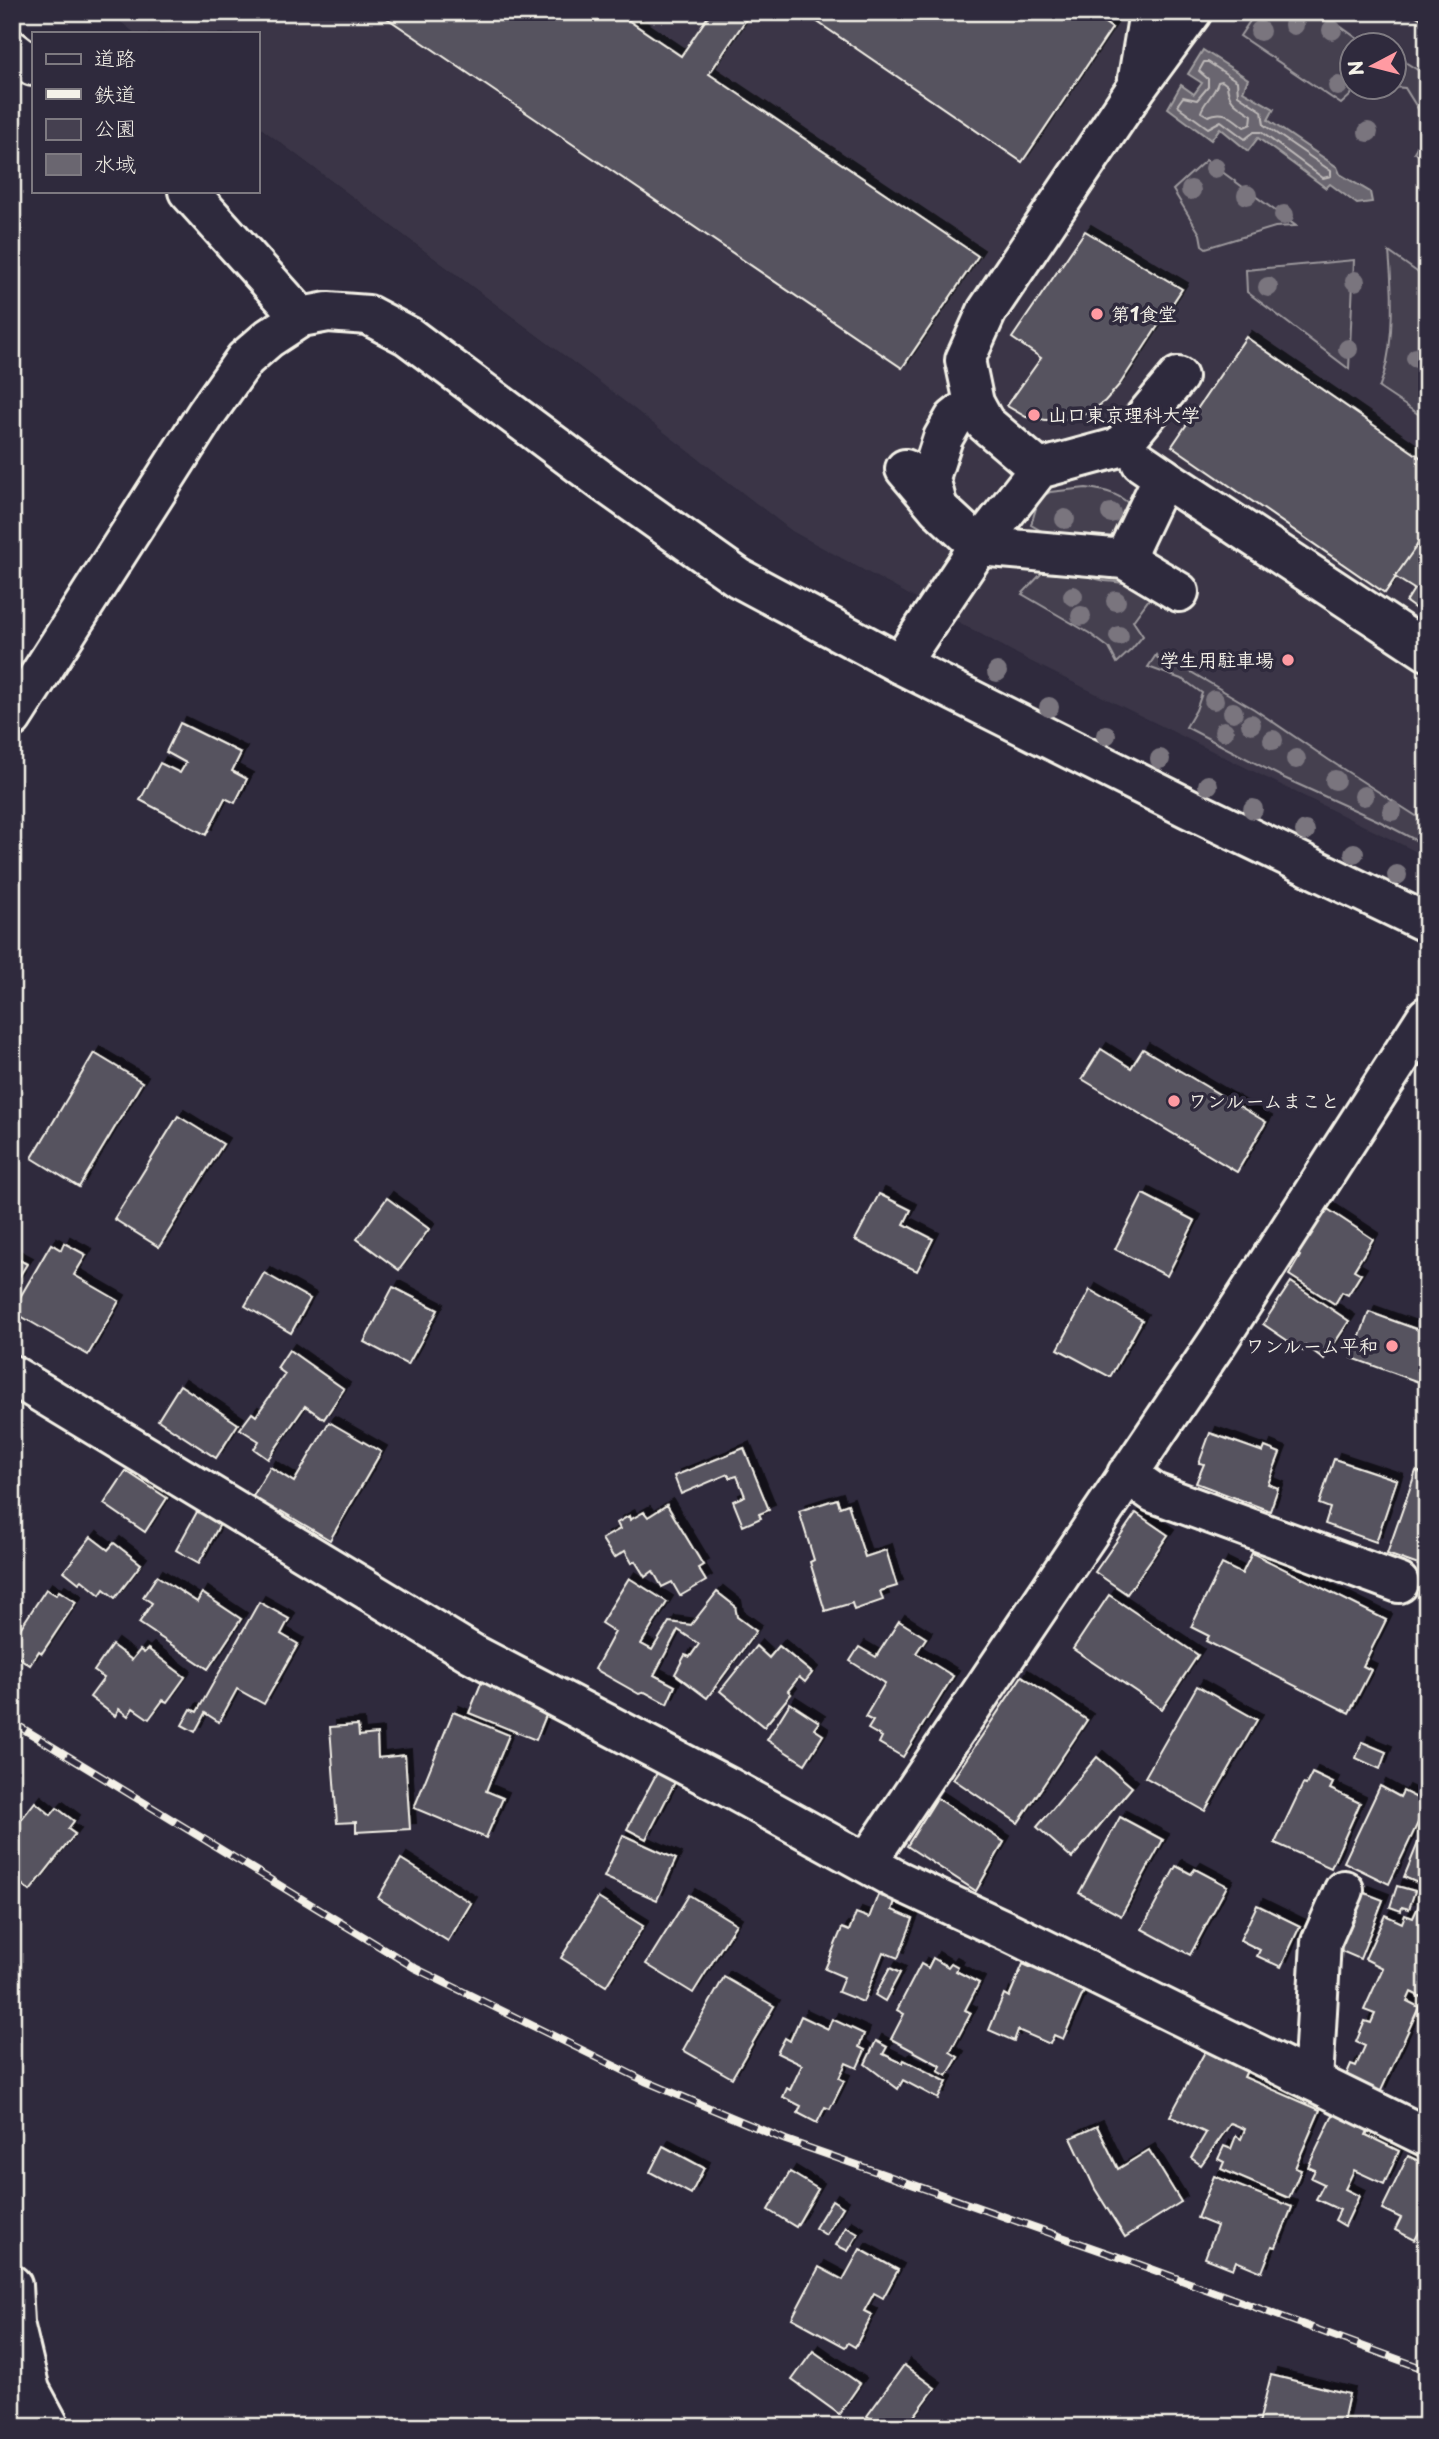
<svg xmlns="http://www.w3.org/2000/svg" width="1439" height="2439" font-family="'Playpen Sans','Klee One',sans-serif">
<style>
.built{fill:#3b3647;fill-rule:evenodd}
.green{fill:#454050;stroke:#9c989c;stroke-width:2}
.water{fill:#6a6670;stroke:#a19ea0;stroke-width:2}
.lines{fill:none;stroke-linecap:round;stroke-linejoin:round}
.shore{stroke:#bdb9b8;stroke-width:2}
.building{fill:#56525f;stroke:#f4f1e8;stroke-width:2;filter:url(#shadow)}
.minor-casing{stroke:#f4f1e8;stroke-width:44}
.minor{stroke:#2f2a3d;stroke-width:38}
.rail-casing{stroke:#f4f1e8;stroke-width:8}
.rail{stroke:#2f2a3d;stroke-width:5;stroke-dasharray:16;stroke-linecap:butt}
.tree{fill:#7a757e}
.poi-dot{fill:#ff9aa2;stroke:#2f2a3d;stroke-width:2.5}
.labels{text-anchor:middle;stroke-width:7;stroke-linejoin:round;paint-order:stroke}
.poi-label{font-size:19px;font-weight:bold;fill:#f4f1e8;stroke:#2f2a3d;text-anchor:start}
</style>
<defs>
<filter id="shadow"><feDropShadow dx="6" dy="-6" stdDeviation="0" flood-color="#0009"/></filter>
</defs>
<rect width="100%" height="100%" fill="#2f2a3d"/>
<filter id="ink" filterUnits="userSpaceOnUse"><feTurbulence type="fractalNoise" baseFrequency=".0143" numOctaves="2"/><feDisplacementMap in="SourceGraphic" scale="14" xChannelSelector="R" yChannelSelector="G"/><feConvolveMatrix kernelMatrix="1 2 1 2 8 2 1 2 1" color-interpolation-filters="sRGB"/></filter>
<g filter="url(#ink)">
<!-- built -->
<path class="built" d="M108 12H1427V857L1030 661 792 531 593 377 257 125V33H135ZM1352 46H1394V88H1352Z"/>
<!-- green -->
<g class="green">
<path d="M1256 12H1332L1333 21 1365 44 1374 39 1386 45 1352 46V88H1354L1351 95 1341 104 1240 36Z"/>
<path d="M1394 55 1427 76V161L1414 152 1422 138 1423 117 1405 88 1394 87Z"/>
<path d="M1206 160 1296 226 1275 227 1206 248 1202 245 1200 234 1173 190Z"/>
<path d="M1389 252 1427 279V420L1379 388C1395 350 1393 293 1389 252Z"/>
<path d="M1354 260 1349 369 1247 292 1246 270Z"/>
<path d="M1086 488C1106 490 1121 494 1134 509L1127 530 1108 541 1056 539 1031 525 1039 498 1050 492Z"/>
<path d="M1073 571C1084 574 1094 579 1105 581 1124 583 1136 582 1149 599L1133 621 1143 636 1132 649 1117 663 1109 648 1089 633 1022 594 1042 573Z"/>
<path d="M1156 655 1158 659 1184 668 1254 709 1329 760 1427 823V846L1379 821 1284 778 1186 727 1196 710 1202 693 1184 680 1148 667Z"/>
</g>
<!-- water -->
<path class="water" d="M1203 50 1248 79 1243 91 1274 109 1268 120 1337 167 1340 174 1370 192 1372 202 1357 204 1330 184 1326 188 1258 138 1248 151 1220 128 1211 140 1168 108 1181 85 1194 94 1202 83 1188 74Z"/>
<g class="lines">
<!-- shore -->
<g class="shore">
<path d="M1204 62H1208L1237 81 1238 95 1262 111 1264 125 1331 171V176L1323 178 1261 132H1254L1245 139 1221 121 1208 128 1179 107 1178 104 1183 97 1197 100 1208 87V79L1199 71Z"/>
<path d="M1222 81 1227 85C1228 102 1239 106 1252 115L1251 124 1244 127C1231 117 1224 109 1208 116L1201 112C1203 103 1215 94 1218 82Z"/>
</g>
</g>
<!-- building -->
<g class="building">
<path d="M378 12H616L681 56 711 12H751L709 74 978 256 902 368Z"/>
<path d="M803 12H1089L1112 28 1022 162Z"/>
<path d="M1411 12H1427V23Z"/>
<path d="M1085 231 1182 289 1120 384 1105 401 1089 413 1066 419 1046 420 1026 417 1007 406 1041 358 1012 338Z"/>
<path d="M1246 337 1427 462V531L1385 593 1172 446Z"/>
<path d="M1427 531V617L1406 602 1414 589 1395 577Z"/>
<path d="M180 723 241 753 232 771 247 779 235 803 225 798 206 835 140 800 160 763 180 773 186 763 166 752Z"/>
<path d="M1101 1049 1131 1068 1143 1049 1266 1122 1237 1172 1082 1079Z"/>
<path d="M94 1053 142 1082 79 1187 32 1158Z"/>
<path d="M178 1116 223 1144 159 1247 114 1219Z"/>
<path d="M879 1194 911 1210 904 1224 933 1239 917 1271 855 1240Z"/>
<path d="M1143 1194 1195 1221 1167 1276 1115 1249Z"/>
<path d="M387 1198 429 1229 399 1270 357 1239Z"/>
<path d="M1326 1208 1373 1239 1354 1270 1361 1274 1348 1295 1342 1292 1335 1304 1289 1275 1300 1256 1296 1253Z"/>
<path d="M64 1243 86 1255 74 1275 119 1301 88 1355 12 1311 51 1244 61 1250Z"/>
<path d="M12 1256 27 1264 12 1288Z"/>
<path d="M264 1273 310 1299 291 1333 245 1306Z"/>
<path d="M1291 1282 1349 1321 1324 1359 1306 1346 1303 1351 1263 1324Z"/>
<path d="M393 1287 438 1310 408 1365 364 1342Z"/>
<path d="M1090 1290 1142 1320 1110 1377 1058 1349Z"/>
<path d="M1369 1312 1427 1333V1385L1352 1358Z"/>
<path d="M289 1350 344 1389 324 1419 305 1406 268 1459 254 1449 259 1441 240 1429 252 1413 256 1416 285 1374 277 1368Z"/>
<path d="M180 1385 238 1424 216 1458 158 1420Z"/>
<path d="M329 1422 381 1452 330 1540 281 1511 275 1519 249 1503 270 1467 294 1482Z"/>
<path d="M1210 1433 1263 1452 1265 1447 1280 1453 1268 1484 1278 1488 1270 1511 1196 1483 1204 1464 1199 1463Z"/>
<path d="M744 1448 769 1510 759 1514 761 1518 743 1526 733 1501 745 1496 737 1476 730 1478 728 1474 681 1494 674 1476Z"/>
<path d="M1334 1459 1397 1480 1376 1542 1325 1524 1330 1508 1319 1504Z"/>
<path d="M126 1471 167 1498 145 1532 104 1504Z"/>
<path d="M1416 1471 1427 1475V1568L1387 1554Z"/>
<path d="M837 1499 840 1507 848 1504 865 1557 886 1550 897 1586 880 1591 883 1600 854 1610 852 1603 825 1611 810 1562 814 1560 799 1511Z"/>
<path d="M667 1505 703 1565 698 1568 706 1581 680 1596 672 1582 662 1587 653 1571 645 1577 635 1561 632 1563 625 1551 614 1558 602 1539 620 1529 617 1523 629 1516 630 1520 644 1512 648 1517Z"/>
<path d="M198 1510 221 1522 199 1563 176 1550Z"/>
<path d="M1136 1513 1168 1535 1127 1594 1095 1572Z"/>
<path d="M91 1537 108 1550 114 1543 141 1564 115 1598 104 1589 100 1595 82 1580 79 1583 64 1571Z"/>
<path d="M1252 1553 1386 1620 1363 1666 1371 1670 1349 1713 1206 1641 1209 1636 1191 1627 1222 1564 1242 1574Z"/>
<path d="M157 1576 197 1602 202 1593 241 1619 208 1669 139 1623 152 1603 143 1597Z"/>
<path d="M629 1578 667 1602 641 1644 652 1650 669 1622 691 1625 717 1592 735 1606 737 1617 756 1631 707 1698 675 1674 685 1655 690 1657 699 1644 678 1630 654 1675 675 1686 667 1704 645 1692 639 1694 595 1669 615 1632 601 1623Z"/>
<path d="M46 1589 56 1595 59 1591 76 1602 42 1653 39 1651 30 1665 12 1653V1641Z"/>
<path d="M1109 1595 1198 1655 1162 1709 1073 1649Z"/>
<path d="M259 1602 289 1619 281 1634 298 1644 264 1704 237 1689 219 1722 205 1713 195 1732 182 1725 191 1709 197 1712Z"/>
<path d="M899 1621 926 1638 916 1653 953 1676 903 1757 879 1743 882 1737 868 1729 873 1721 865 1717 885 1683 850 1661 859 1647 876 1657Z"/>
<path d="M112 1645 132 1660 140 1650 144 1653 148 1649 185 1677 167 1702 163 1700 149 1719 133 1708 128 1716 119 1709 115 1716 90 1697 104 1678 94 1671Z"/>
<path d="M756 1646 769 1658 779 1646 812 1673 805 1682 799 1677 788 1691 791 1694 764 1727 720 1691Z"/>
<path d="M1022 1676 1087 1720 1018 1823 953 1779Z"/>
<path d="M482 1681 549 1708 536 1740 469 1713Z"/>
<path d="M1197 1686 1257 1720 1205 1811 1145 1777Z"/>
<path d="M790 1703 819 1722 814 1729 823 1735 805 1764 767 1740Z"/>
<path d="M453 1712 509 1735 486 1791 503 1798 486 1838 414 1808Z"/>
<path d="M358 1725 359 1736 377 1734 378 1758 405 1755 410 1829 356 1832V1822L337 1823 330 1727Z"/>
<path d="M1362 1742 1386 1752 1380 1769 1356 1758Z"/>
<path d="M1097 1757 1132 1787 1072 1858 1037 1827Z"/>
<path d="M659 1769 677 1778 646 1839 627 1829Z"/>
<path d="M1312 1773 1333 1783 1330 1789 1360 1803 1331 1868 1275 1843 1303 1784 1306 1785Z"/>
<path d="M1380 1786 1400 1797 1403 1791 1423 1801 1419 1809 1424 1810 1389 1884 1344 1862Z"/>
<path d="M937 1798 1004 1842 976 1891 907 1846Z"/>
<path d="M35 1802 51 1815 57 1808 74 1821 68 1829 75 1834 30 1891 12 1876 20 1864 12 1857V1823L16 1826Z"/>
<path d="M1120 1817 1163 1840 1121 1916 1079 1893Z"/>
<path d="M1427 1821V1887L1404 1877Z"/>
<path d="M623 1835 676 1859 657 1900 604 1877Z"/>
<path d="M401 1859 471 1903 448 1941 378 1898Z"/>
<path d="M1176 1866 1191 1874 1195 1869 1227 1886 1190 1955 1142 1929Z"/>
<path d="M1397 1886 1415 1891 1409 1909 1402 1907 1401 1911 1390 1907Z"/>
<path d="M1362 1892 1383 1900 1360 1959 1339 1950Z"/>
<path d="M689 1895 736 1924 693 1993 646 1964Z"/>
<path d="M878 1895 895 1901 892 1910 913 1919 898 1958 883 1952 863 2002 838 1992 844 1977 825 1969 842 1928 849 1931 856 1913 869 1918Z"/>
<path d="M598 1898 643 1926 606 1986 561 1958Z"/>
<path d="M1257 1905 1300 1926 1281 1967 1257 1956 1260 1950 1240 1940Z"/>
<path d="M1419 1905 1427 1908V1968L1423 1976 1427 1977V1988L1423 1998 1411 1992 1407 2001 1419 2007 1380 2093 1345 2078 1351 2064 1356 2066 1365 2046 1356 2042 1365 2021 1371 2023 1375 2014 1364 2010 1383 1968 1365 1959 1385 1915 1402 1923 1405 1915 1413 1918Z"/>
<path d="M933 1958 948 1967 951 1963 958 1967 956 1971 979 1983 965 2010 971 2013 950 2052 958 2057 947 2076 938 2071 941 2066 891 2039 904 2014 897 2010 921 1964 928 1968Z"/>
<path d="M1023 1964 1084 1991 1063 2039 1054 2035 1050 2044 1018 2030 1014 2041 989 2030 1004 1994 1009 1997Z"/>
<path d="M890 1968 900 1973 885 2001 875 1995Z"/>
<path d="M724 1977 774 2006 732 2078 683 2050Z"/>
<path d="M801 2016 828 2029 832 2019 864 2034 859 2047 865 2050 857 2068 846 2063 839 2078 844 2081 830 2109 825 2107 817 2123 798 2113 801 2106 783 2097 787 2088 790 2090 802 2065 777 2053 785 2038 790 2041Z"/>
<path d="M876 2041 887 2047 883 2054 902 2063 904 2060 947 2082 938 2099 903 2080 898 2089 865 2064Z"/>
<path d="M1207 2048 1249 2066 1244 2077 1320 2110 1295 2168 1301 2170 1289 2198 1221 2169 1224 2162 1218 2159 1224 2146 1231 2149 1236 2136 1241 2139 1245 2129 1231 2123 1201 2165 1191 2158 1206 2133 1170 2116Z"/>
<path d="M1335 2111 1370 2127 1366 2135 1399 2151 1384 2184 1354 2170 1345 2189 1359 2196 1345 2226 1335 2220 1340 2210 1316 2199 1324 2184 1311 2178 1315 2170 1308 2167Z"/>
<path d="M1097 2126 1118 2169 1149 2150 1181 2202 1125 2237 1095 2189 1071 2138Z"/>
<path d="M663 2146 704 2168 691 2194 650 2172Z"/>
<path d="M1408 2156 1427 2165V2232L1421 2229 1415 2240 1395 2230 1401 2218 1382 2209Z"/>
<path d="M790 2172 818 2189 796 2227 768 2210Z"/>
<path d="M1214 2176 1292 2207 1276 2247 1272 2246 1262 2272 1236 2261 1233 2269 1205 2258 1217 2226 1197 2218Z"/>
<path d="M832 2200 843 2207 826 2235 815 2228Z"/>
<path d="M846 2227 858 2234 848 2251 836 2245Z"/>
<path d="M860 2249 898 2270 883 2298 874 2293 864 2311 872 2315 855 2347 848 2343 845 2347 792 2318 819 2267 843 2280Z"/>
<path d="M813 2351 860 2384 839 2414 792 2380Z"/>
<path d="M904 2365 935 2388 906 2427H882L867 2416Z"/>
<path d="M1271 2375 1349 2394 1342 2427H1258Z"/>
<path d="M1420 2405 1427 2408V2427H1412Z"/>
<path d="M35 2415 38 2427H12V2421Z"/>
</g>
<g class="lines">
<!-- minor casing -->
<g class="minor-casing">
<g id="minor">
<path d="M12 50 33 66"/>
<path d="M1138 78 1149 12"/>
<path d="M188 191 301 317"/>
<path d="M905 469 938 508 979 546 1124 559 1179 592"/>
<path d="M1039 469 985 423 974 403 965 360 987 311 1137 87 1192 12"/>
<path d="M1163 477 1427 651"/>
<path d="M938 508 930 478 943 438 954 419 974 403"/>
<path d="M1124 559 1163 477 1141 462"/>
<path d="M900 664 979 546 1039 469 1120 447 1178 377"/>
<path d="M12 718 206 414 245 359 269 338 301 317 328 312 368 315 408 336 605 483 739 578 900 664 1190 809 1427 923"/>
<path d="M12 1375 473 1654 728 1787 897 1880 1011 1933 1427 2137"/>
<path d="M1127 1474 1154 1493 1399 1583"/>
<path d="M867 1862 1218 1341 1427 1016"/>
<path d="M1313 2081 1321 1942 1344 1890"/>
<path d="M12 2285 14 2323 30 2390 50 2427"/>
</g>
</g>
<!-- minor -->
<use href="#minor" class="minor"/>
<!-- rail casing -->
<g class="rail-casing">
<path id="rail" d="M12 1722 415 1968 645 2081 786 2140 1116 2256 1427 2370"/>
</g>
<!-- rail -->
<use href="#rail" class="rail"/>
</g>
<!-- trees -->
<g class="tree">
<circle cx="1294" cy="25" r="10"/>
<circle cx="1332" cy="30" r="10"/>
<circle cx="1260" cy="31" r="10"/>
<circle cx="1338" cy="86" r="10"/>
<circle cx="1368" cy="132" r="10"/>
<circle cx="1215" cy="168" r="10"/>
<circle cx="1191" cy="190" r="10"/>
<circle cx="1247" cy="195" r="10"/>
<circle cx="1284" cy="215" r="10"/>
<circle cx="1355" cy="281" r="10"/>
<circle cx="1268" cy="287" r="10"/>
<circle cx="1348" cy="349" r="10"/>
<circle cx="1416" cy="358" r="10"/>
<circle cx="1111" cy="513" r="10"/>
<circle cx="1065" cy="519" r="10"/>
<circle cx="1073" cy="596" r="10"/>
<circle cx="1116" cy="601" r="10"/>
<circle cx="1081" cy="616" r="10"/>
<circle cx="1119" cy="636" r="10"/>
<circle cx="997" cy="672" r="10"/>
<circle cx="1214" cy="700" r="10"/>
<circle cx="1049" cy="707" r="10"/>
<circle cx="1233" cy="712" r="10"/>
<circle cx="1251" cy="724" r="10"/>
<circle cx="1224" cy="731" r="10"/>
<circle cx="1106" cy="735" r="10"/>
<circle cx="1273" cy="740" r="10"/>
<circle cx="1160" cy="759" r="10"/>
<circle cx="1296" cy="759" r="10"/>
<circle cx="1335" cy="780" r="10"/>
<circle cx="1208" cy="785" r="10"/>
<circle cx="1364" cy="796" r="10"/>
<circle cx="1253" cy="809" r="10"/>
<circle cx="1392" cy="811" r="10"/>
<circle cx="1305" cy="831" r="10"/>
<circle cx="1354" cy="853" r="10"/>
<circle cx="1397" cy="875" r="10"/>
</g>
</g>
<!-- markers -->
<g class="poi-dot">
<circle cx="1097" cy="314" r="7"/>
<circle cx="1034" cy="415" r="7"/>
<circle cx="1288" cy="660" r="7"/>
<circle cx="1174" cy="1101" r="7"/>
<circle cx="1392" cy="1346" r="7"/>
</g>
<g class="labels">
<!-- poi labels -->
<g class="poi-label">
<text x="1111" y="321">第1食堂</text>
<text x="1048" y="422">山口東京理科大学</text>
<text x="1274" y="667" text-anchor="end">学生用駐車場</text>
<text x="1188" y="1108">ワンルームまこと</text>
<text x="1378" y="1353" text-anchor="end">ワンルーム平和</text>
</g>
</g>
<!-- margin -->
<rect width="1439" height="2439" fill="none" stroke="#2f2a3d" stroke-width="42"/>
<rect x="21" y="21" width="1397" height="2397" fill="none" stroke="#f4f1e8" stroke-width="2.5" filter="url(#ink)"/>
<!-- legend -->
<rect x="32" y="32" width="228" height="161" fill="#2f2a3d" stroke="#7e7a81" stroke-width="2"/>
<rect x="46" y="54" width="35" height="10" fill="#2f2a3d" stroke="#7e7a81" stroke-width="2"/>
<text x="94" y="66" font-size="21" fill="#f4f1e8">道路</text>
<rect x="46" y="89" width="35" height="10" fill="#f4f1e8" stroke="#7e7a81" stroke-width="2"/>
<text x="94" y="102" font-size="21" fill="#f4f1e8">鉄道</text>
<rect x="46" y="119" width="35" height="21" fill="#454050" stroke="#7e7a81" stroke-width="2"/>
<text x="94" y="136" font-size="21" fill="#f4f1e8">公園</text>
<rect x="46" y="154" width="35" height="21" fill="#6a6670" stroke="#7e7a81" stroke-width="2"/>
<text x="94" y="172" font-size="21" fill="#f4f1e8">水域</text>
<!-- north arrow -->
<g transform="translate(1373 66) rotate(263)"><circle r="33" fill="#2f2a3d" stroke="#7e7a81" stroke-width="2"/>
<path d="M0-5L12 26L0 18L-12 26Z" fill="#ff9aa2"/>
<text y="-10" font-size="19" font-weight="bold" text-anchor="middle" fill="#f4f1e8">N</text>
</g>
</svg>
